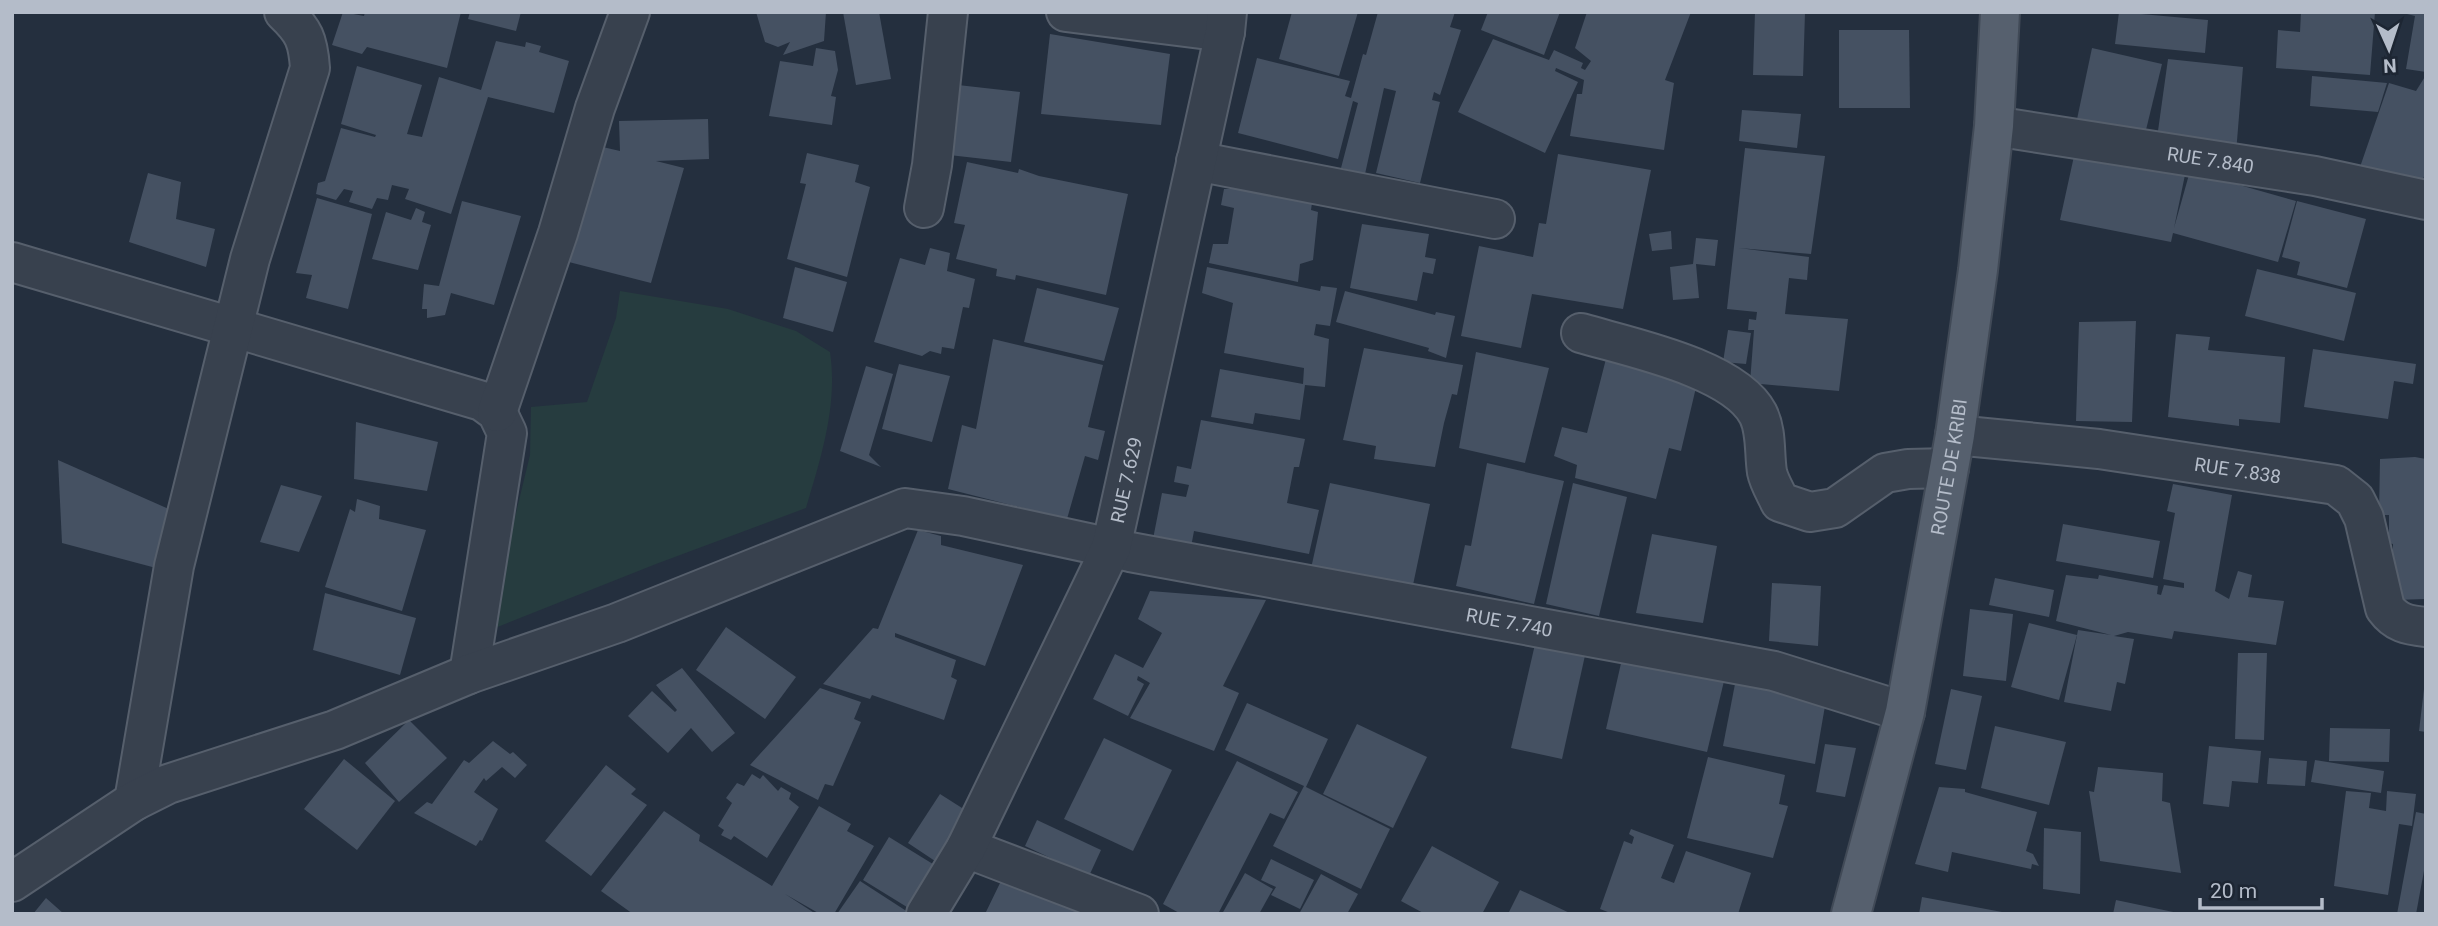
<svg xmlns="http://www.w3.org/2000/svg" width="2438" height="926" font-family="Roboto,sans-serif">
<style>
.green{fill:#263c3f}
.building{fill:#455162}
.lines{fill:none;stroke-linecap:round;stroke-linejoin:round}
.street-casing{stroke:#565f6c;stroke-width:42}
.primary-casing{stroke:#414a57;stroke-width:42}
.street{stroke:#38414e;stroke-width:38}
.primary{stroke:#56606e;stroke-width:38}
.labels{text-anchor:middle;stroke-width:7;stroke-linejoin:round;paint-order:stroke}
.street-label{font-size:19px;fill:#b4bcc9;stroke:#1d2633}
</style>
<rect width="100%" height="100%" fill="#242f3e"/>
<!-- green -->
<path class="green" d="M620 291 728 309 796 331 830 352C838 405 821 458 806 508L656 564 495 628 507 550 530 455 531 407 587 402 616 318Z"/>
<!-- building -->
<g class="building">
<path d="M343 12 364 16 365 12H461L447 68 367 47 362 54 332 45Z"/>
<path d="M470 12H521L516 31 468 19Z"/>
<path d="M756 12H826L824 41 783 55 790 42 778 47 765 42Z"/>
<path d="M843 12H879L891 79 856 85Z"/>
<path d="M1292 12H1358L1339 76 1279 59Z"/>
<path d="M1378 12H1455L1450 27 1461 30 1440 95 1434 92 1432 100 1440 102 1420 183 1376 173 1396 91 1384 88 1365 174 1341 168 1358 103 1353 101 1338 159 1238 133 1257 58 1350 81 1345 96 1351 98 1363 54 1366 55Z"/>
<path d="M1488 12H1560L1544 55 1481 30Z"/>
<path d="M1587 12H1691L1665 80 1674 83 1664 150 1570 136 1577 94H1582L1584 80 1556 68 1555 71 1578 82 1545 153 1458 112 1493 39 1549 60 1554 50 1583 63 1581 68 1585 70 1591 61 1575 48Z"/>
<path d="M1755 12H1805L1803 76 1753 75Z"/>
<path d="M2119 12 2208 20 2205 53 2115 44Z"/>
<path d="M2301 12H2375L2370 75 2276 68 2278 30 2300 32Z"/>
<path d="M2399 12H2426V72L2406 69 2415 16Z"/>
<path d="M1839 30H1909L1910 108H1839Z"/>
<path d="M1050 34 1170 54 1161 125 1041 114Z"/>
<path d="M496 41 525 47 526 42 541 46 539 52 569 61 554 113 488 97 451 214 405 199 409 189 392 185 388 200 377 198 372 209 349 202 353 191 344 189 336 200 316 194 318 183 325 181 341 128 375 137 376 135 341 124 357 66 422 85 407 134 422 137 439 77 481 90Z"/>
<path d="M816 48 835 51 838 70 831 96 836 97 832 125 769 116 780 61 813 66Z"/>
<path d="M2092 48 2162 64 2145 134 2076 124Z"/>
<path d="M2168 59 2243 67 2236 153 2157 138Z"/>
<path d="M2426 75V170L2421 186 2360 167 2389 83 2416 91Z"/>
<path d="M2312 76 2387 83 2378 112 2310 106Z"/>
<path d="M958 85 1020 92 1011 162 949 155Z"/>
<path d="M1742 110 1801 114 1797 148 1739 141Z"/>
<path d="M708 119 709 159 656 161 684 168 651 283 561 260 594 145 620 151 619 121Z"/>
<path d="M2076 147 2186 170 2174 228 2190 171 2296 201 2278 262 2173 233 2171 242 2060 220Z"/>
<path d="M1745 148 1825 156 1811 254 1739 248 1809 257 1807 280 1789 278 1785 314 1848 319 1839 391 1750 383 1754 330H1748L1749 319 1756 320 1757 312 1727 309Z"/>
<path d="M807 153 859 165 855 182 870 187 847 277 787 259 806 184 800 183Z"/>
<path d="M1558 154 1651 170 1623 309 1532 294 1521 348 1461 336 1479 246 1533 257 1539 223 1546 224Z"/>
<path d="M967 162 1018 173 1019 169 1039 176 1128 194 1106 295 1016 275 1015 280 996 276 997 269 956 259 965 225 954 223Z"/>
<path d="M148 173 181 182 176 219 215 229 206 267 129 242Z"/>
<path d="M1224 189H1314L1311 210 1318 212 1313 260 1300 264 1298 282 1209 263 1213 244H1228L1234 208 1221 205Z"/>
<path d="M317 198 372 214 348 309 306 298 312 275 296 273Z"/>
<path d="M462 201 521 216 494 305 451 293 445 315 427 318V309H422L424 284 439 286Z"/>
<path d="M2297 201 2366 219 2347 288 2297 275 2300 262 2282 257Z"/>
<path d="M416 208 425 212 422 222 431 225 418 270 372 259 386 212 411 220Z"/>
<path d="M1362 224 1429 234 1425 257 1436 259 1433 274 1423 272 1417 301 1350 288Z"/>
<path d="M1671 231 1672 249 1652 251 1649 234Z"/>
<path d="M1696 238 1718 240 1715 266 1696 264 1699 298 1673 300 1670 267 1693 264Z"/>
<path d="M930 248 950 253 947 271 975 279 969 308 963 307 954 349 942 347 941 354 930 351 922 356 874 342 900 258 925 265Z"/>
<path d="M795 267 847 282 833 332 783 318Z"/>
<path d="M1207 267 1320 291 1321 286 1337 288 1330 326 1316 324 1314 335 1329 339 1325 387 1305 385 1300 420 1255 413 1253 424 1211 417 1220 369 1303 384 1304 368 1224 353 1233 303 1202 293Z"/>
<path d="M2257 269 2356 293 2344 341 2245 316Z"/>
<path d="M1037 288 1119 308 1104 361 1024 342Z"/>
<path d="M1345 291 1435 315 1436 312 1455 316 1446 358 1428 351 1429 348 1336 322Z"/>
<path d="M2136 321 2132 422 2076 421 2079 322Z"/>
<path d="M1728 330 1751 333 1746 364 1723 362Z"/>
<path d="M2176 334 2210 337 2208 350 2285 357 2280 423 2239 419V426L2168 417Z"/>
<path d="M993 339 1103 365 1088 427 1105 431 1098 460 1085 456 1067 519 948 489 962 425 976 429Z"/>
<path d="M1364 348 1463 365 1457 395 1452 394 1444 423 1435 467 1374 459 1376 446 1343 440Z"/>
<path d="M2313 349 2416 364 2413 384 2394 381 2388 419 2304 407Z"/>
<path d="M1476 352 1549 368 1525 463 1459 448Z"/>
<path d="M1607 355 1698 379 1681 451 1669 448 1656 499 1575 478 1577 465 1554 456 1562 427 1587 433Z"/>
<path d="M899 364 950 376 932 442 882 429Z"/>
<path d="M866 366 893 374 869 455 881 467 840 451Z"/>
<path d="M1201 420 1305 439 1299 467H1294L1287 503 1319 510 1309 554 1194 531 1191 547 1153 539 1162 493 1186 497 1189 485 1174 482 1177 466 1191 469Z"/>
<path d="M356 422 438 442 427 491 354 479Z"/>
<path d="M2415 457 2426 459V599L2393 600V544L2389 543V515H2379L2380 459Z"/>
<path d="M58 460 171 510 156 568 62 543Z"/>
<path d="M1487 463 1564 481 1534 604 1456 586 1465 545 1471 546Z"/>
<path d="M1330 483 1430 504 1409 604 1308 582Z"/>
<path d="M1573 483 1627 497 1599 616 1546 604Z"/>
<path d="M2173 484 2232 495 2215 591 2229 599 2238 571 2252 575 2248 597 2284 601 2276 645 2174 631 2172 639 2128 632 2114 636 2134 639 2125 684 2117 682 2111 711 2064 702 2078 630 2111 635 2056 621 2066 575 2098 579 2099 575 2158 586 2157 594 2161 595 2164 585 2184 588V583L2163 579 2175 513 2167 511Z"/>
<path d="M281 485 322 496 299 552 260 542Z"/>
<path d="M357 499 380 506 379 519 426 530 402 611 325 587 350 509 355 512Z"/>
<path d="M2063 524 2160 541 2153 578 2056 561Z"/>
<path d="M918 530 941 536V545L1023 565 985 666 895 633V637L956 660 951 677 957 680 944 720 872 695 870 699 823 684 873 628 878 629Z"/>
<path d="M1652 534 1717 546 1703 623 1636 613Z"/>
<path d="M1995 578 2054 590 2049 617 1989 605Z"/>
<path d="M1772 583 1821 586 1818 646 1769 641Z"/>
<path d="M1150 591 1266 600 1223 686 1239 693 1214 751 1130 718 1150 683 1138 676 1137 680 1144 684 1128 716 1093 699 1115 654 1143 668 1162 633 1138 619Z"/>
<path d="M325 593 416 618 400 675 313 650Z"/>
<path d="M1970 609 2013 614 2006 681 1963 676Z"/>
<path d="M2029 623 2077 635 2059 700 2011 687Z"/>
<path d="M726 627 796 677 765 719 696 670Z"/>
<path d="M1536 640 1586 651 1562 759 1511 748Z"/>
<path d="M2238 653H2267L2264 740 2235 739Z"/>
<path d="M1622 659 1724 681 1707 752 1606 729Z"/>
<path d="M682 668 735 733 712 752 691 728 668 753 628 716 652 691 675 712 677 710 656 685Z"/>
<path d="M1735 684 1826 700 1815 764 1723 746Z"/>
<path d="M820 688 861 702 854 719 861 722 833 786 825 784 818 800 750 765Z"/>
<path d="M1951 689 1982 696 1966 770 1935 764Z"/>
<path d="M2424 689H2426V732L2419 731Z"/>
<path d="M1247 703 1328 739 1306 787 1390 829 1361 889 1273 846 1304 786 1225 750Z"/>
<path d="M409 720 447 758 399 802 365 763Z"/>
<path d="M1357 724 1427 757 1393 828 1323 794Z"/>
<path d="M1995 726 2066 742 2049 805 1981 788Z"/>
<path d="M2330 728 2390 729 2389 762 2329 761Z"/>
<path d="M1104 738 1172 770 1133 851 1064 819Z"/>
<path d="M493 741 510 754 513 752 527 765 515 778 502 767 486 781 484 778 474 792 498 809 482 841 480 840 476 846 414 813 427 802 432 804 464 760 469 763Z"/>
<path d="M1825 744 1856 748 1845 797 1816 792Z"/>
<path d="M2209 746 2261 751 2258 783 2232 781 2229 807 2203 804Z"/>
<path d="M1708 757 1785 775 1779 804 1788 806 1773 858 1687 838Z"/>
<path d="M2269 758 2307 761 2305 786 2267 784Z"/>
<path d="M344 759 395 801 357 850 304 809Z"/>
<path d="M2315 760 2384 771 2381 793 2311 782Z"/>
<path d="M1237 761 1298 792 1284 819 1270 813 1218 914H1181L1163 904Z"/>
<path d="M606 765 636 789 631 794 647 805 591 876 545 841Z"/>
<path d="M2098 767 2163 773 2162 801 2170 803 2181 873 2100 861 2089 791 2094 792Z"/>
<path d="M752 774 760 779 763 775 778 791 781 787 791 793 789 799 799 807 767 858 734 836 731 840 721 835 724 830 718 826 732 803 726 798 737 783 744 786Z"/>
<path d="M1939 787 1965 789V792L2037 812 2026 851 2033 854 2039 866 2032 864 2031 869 1952 852 1948 872 1915 864Z"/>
<path d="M2346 791 2371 793 2369 808 2386 811 2387 791 2416 794 2412 826 2399 824 2388 895 2334 886Z"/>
<path d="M940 794 973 815 941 865 908 843Z"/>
<path d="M819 806 851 824 847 831 874 846 834 914H820L785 894 816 914H633L601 891 664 811 700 835 699 841 772 886Z"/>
<path d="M2416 812 2426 814V860L2416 914H2397Z"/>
<path d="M1037 820 1101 850 1089 876 1025 846Z"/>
<path d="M2044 828 2081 832 2080 894 2043 889Z"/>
<path d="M1631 829 1674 845 1661 878 1674 883 1686 851 1751 873 1738 914H1613L1600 909 1624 841 1632 844 1634 837 1629 834Z"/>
<path d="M889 837 941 869 915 912 863 880Z"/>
<path d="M1432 846 1499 882 1482 914H1425L1401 901Z"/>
<path d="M1271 859 1314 880 1300 909 1271 895 1276 887 1261 880Z"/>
<path d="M1245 873 1273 889 1259 914H1222Z"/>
<path d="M1321 874 1358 894 1347 914H1299Z"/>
<path d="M860 881 911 914H837Z"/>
<path d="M1001 881 1036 896 1040 888 1096 914H985Z"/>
<path d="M1520 890 1572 914H1508Z"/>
<path d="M1922 897 2002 912 2001 914H1919Z"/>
<path d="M46 898 64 914H33Z"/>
<path d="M2116 900 2178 913V914H2113Z"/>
</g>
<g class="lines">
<!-- street casing -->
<g class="street-casing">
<g id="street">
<path d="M1066 12 1225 32"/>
<path id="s1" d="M1994 126 2315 176 2426 200"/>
<path d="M1196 161 1495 219"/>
<path d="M924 208 932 165 948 12"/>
<path d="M12 262 482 401 497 412 507 433 469 674"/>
<path d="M1581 333C1628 347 1734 368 1758 414 1767 432 1764 453 1767 472 1769 482 1776 493 1780 502L1810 512 1835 508 1885 473 1908 469 1949 468"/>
<path d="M497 412 558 233 595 108 630 12"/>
<path id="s2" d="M1955 435 2099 449 2336 485 2355 500 2364 518 2385 608C2396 623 2407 625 2426 627"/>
<path d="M134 801 174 566 250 259 310 68C308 40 304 31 284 12"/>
<path d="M966 848 1139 914"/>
<path id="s3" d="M12 882 134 801 168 784 335 730 469 674 617 623 905 508 963 516 1130 552 1774 671 1905 712"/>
<path id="s4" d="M926 914 966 848 1111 548 1225 32 1227 12"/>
</g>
</g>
<!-- primary casing -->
<g class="primary-casing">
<g id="primary">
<path id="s5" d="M1851 914 1905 712 1955 435 1978 270 1994 126 2000 12"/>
</g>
</g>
<!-- street -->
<use href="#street" class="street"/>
<!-- primary -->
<use href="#primary" class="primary"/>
</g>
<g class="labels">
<!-- street labels -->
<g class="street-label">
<text dy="7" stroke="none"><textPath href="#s1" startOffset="219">RUE 7.840</textPath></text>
<text dy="7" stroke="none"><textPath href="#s5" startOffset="458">ROUTE DE KRIBI</textPath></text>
<text dy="7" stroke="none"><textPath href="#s2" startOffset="285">RUE 7.838</textPath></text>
<text dy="7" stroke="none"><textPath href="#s4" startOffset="480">RUE 7.629</textPath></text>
<text dy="7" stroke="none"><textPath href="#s3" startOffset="1587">RUE 7.740</textPath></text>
</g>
</g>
<!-- border -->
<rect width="2438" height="926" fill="none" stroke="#b4bcc9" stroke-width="28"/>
<!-- north arrow -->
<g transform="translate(2389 49) rotate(177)" stroke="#1d2633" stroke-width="5" paint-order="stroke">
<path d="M0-5L12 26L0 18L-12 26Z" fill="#b4bcc9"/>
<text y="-10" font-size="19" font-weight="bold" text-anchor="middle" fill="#b4bcc9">N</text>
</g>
<!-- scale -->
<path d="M2200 898v10h122v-10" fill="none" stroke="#b4bcc9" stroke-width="3.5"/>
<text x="2210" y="898" font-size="21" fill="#b4bcc9" stroke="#1d2633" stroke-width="5" paint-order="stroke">20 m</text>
</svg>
